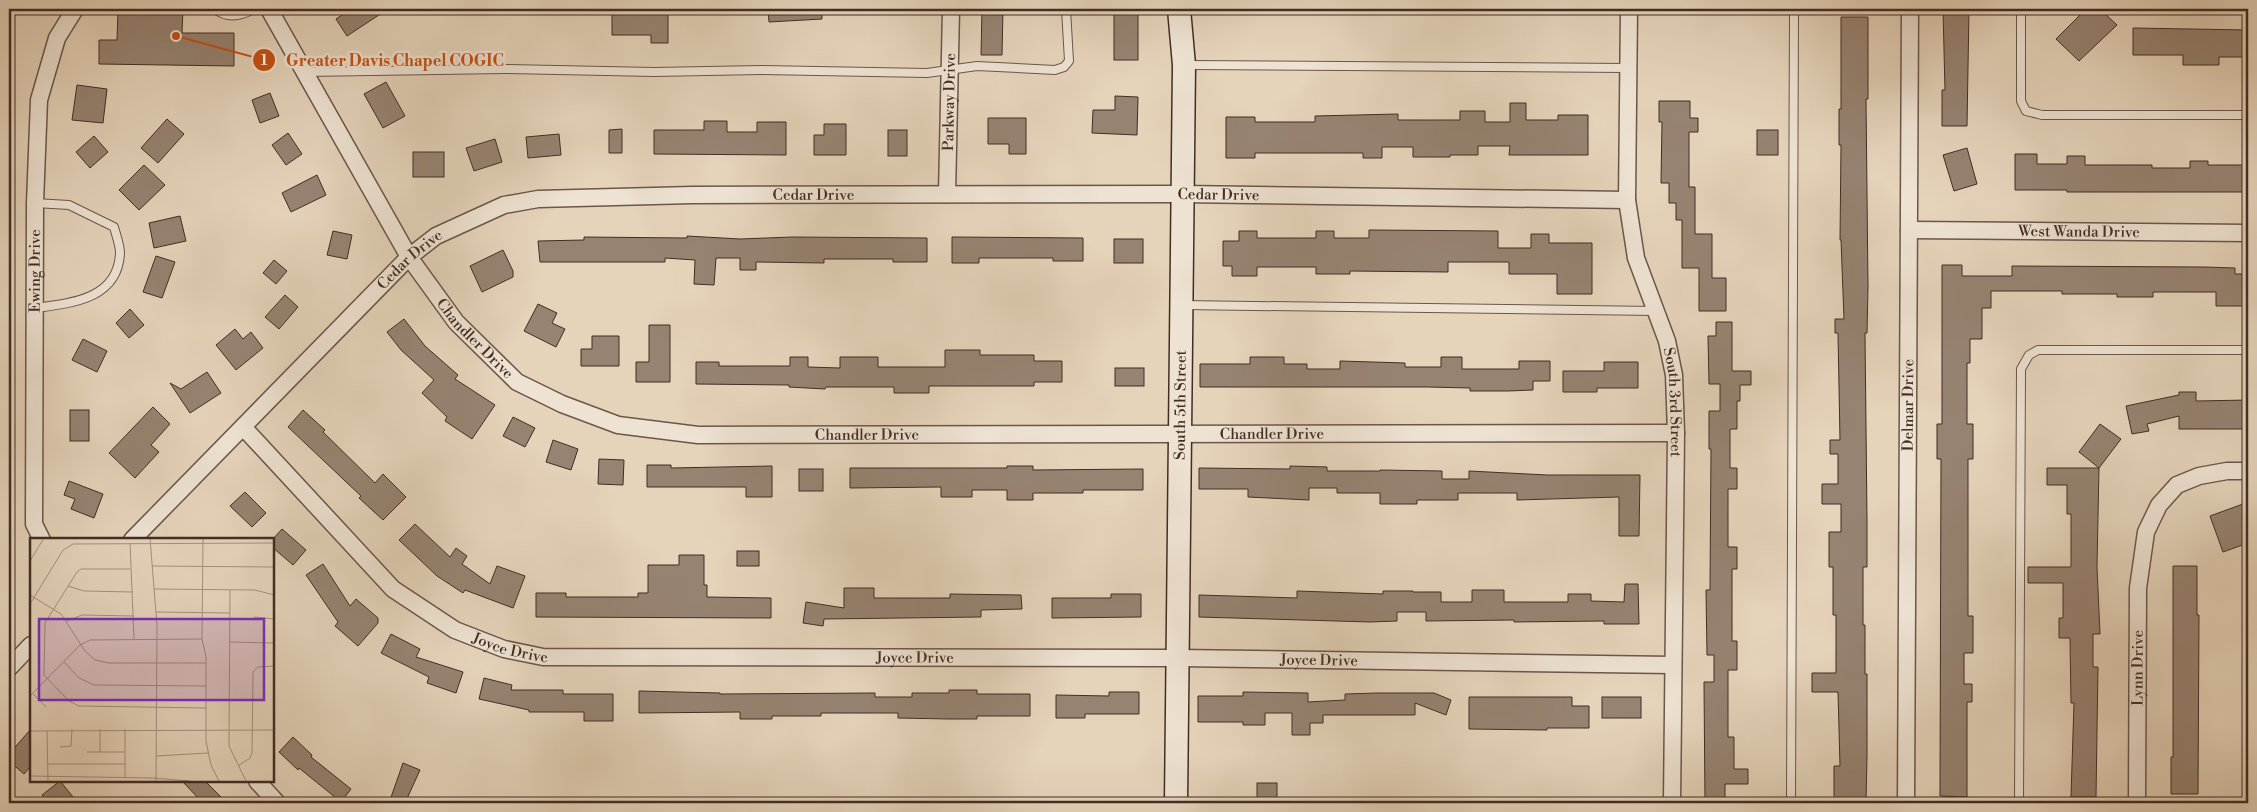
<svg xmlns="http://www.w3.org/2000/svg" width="2257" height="812" font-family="'Libre Bodoni',serif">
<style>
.building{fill:#978372;stroke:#422d24}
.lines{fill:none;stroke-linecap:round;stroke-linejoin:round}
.lane-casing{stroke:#6b564a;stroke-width:10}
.street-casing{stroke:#6b564a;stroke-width:19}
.secondary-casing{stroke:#422d24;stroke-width:25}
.lane{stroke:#eee2d2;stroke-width:8}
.street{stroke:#eee2d2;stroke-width:16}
.secondary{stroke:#eee2d2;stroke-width:22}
.labels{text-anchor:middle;stroke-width:5;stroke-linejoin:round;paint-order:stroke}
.street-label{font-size:15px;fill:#422d24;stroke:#eee2d2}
.inset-road{fill:none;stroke:#a4917e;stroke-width:1}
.view{fill:#7b2cbf;fill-opacity:0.15;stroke:#7b2cbf;stroke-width:2.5}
.inset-edge{fill:none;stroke:#422d24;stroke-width:2.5}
.leader{fill:none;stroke:#c75011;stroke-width:2}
.callout-dot{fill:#c75011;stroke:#eee2d2;stroke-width:2}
.mark-label{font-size:15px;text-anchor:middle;font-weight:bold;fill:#fff}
.callout-label{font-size:16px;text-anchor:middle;font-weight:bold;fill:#c75011;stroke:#eee2d2;stroke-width:5;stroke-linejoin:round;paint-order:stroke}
</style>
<rect width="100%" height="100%" fill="#e5d3ba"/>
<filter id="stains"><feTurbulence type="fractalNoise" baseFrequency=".004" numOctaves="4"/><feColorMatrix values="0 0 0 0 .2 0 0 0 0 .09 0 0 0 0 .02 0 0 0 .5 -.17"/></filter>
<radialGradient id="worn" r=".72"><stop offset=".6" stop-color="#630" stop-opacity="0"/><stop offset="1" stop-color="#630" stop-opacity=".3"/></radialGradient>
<!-- building -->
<g class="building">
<path d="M118 9H183L182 33H234V66L99 64V40H117Z"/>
<path d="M351 9H388L347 36 336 19Z"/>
<path d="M612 9H638V14H668V43H651V35H612Z"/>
<path d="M768 9H822V19L769 22Z"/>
<path d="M982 9H1003L1002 55H981Z"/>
<path d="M1943 9H1969L1967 126H1942V90H1945Z"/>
<path d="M2086 9H2100L2117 25 2079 61 2056 39Z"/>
<rect x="1114" y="12" width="24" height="48"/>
<path d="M1841 17H1868V99H1866L1868 287 1867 333H1865L1867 521V567H1863V625H1865V674H1867V756L1866 802 1834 803V766H1840L1838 692H1812V673H1836V615H1833V567H1829V532H1841V504H1822V484H1838V454H1830V440H1840L1838 333H1835V319H1844L1841 240H1840L1841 145H1839V109H1841Z"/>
<path d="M2133 28 2248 30V57H2219V65H2183V55H2133Z"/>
<path d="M386 82 405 116 383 128 364 94Z"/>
<path d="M77 85 107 89 103 123 72 120Z"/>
<path d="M270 93 279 116 260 123 252 100Z"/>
<path d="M1115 96 1138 97 1137 135 1092 133 1093 110H1115Z"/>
<path d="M1659 101H1690V118H1698V132H1689V187H1695V234H1712V278H1726V311H1699V268H1682V220H1676V203H1669V183H1661L1662 122H1659Z"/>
<path d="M1510 103H1526V120H1558V115H1588V155H1509L1510 146H1478V155H1450V157H1413V147H1382V158H1363V153H1255V158H1226V117H1255V122H1315V116L1398 114V120H1460V111H1485V122H1510Z"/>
<path d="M988 118H1026V154H1009V144H988Z"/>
<path d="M167 119 184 134 158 163 141 148Z"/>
<path d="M704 121H727V132H757V122H786V155L654 154V130H704Z"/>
<path d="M824 124H846V155H814V135H824Z"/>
<path d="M622 129V153H609V130Z"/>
<rect x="888" y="130" width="19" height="26"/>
<rect x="1757" y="130" width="21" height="25"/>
<path d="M288 133 302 154 286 165 272 145Z"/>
<path d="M559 134 561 155 528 158 526 137Z"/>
<path d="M94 136 108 152 90 168 76 152Z"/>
<path d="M495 139 502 162 474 171 466 148Z"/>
<path d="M1967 148 1977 184 1954 191 1943 155Z"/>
<rect x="413" y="152" width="31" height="25"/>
<path d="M2015 154H2037V164H2067V156H2085V165H2152V168H2190V161H2208V165H2248V192H2067V190H2015Z"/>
<path d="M144 165 165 185 139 210 119 190Z"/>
<path d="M317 175 326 195 291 212 282 193Z"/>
<path d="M180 216 186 241 154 248 149 223Z"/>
<path d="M1369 230 1498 231V248H1531V234H1549V243H1592V294H1557V274H1509V262H1448V272L1350 271V274H1316V267H1257V276H1232V266H1223V241H1239V231H1257V238H1316V231H1334V238H1369Z"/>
<path d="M333 231 352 235 347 259 327 255Z"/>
<path d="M687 236 740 239 792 237 927 238V262H893V259H824V263L756 262V270H740V258H716L714 285 694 284 695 260 665 258V262H540L538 241 584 240V237L687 238Z"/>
<path d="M952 237 1083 238V261H1053V258H979V263H952Z"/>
<rect x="1114" y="239" width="29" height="24"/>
<path d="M503 250 513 271V277L482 292 470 266Z"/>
<path d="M156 256 175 262 162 298 143 292Z"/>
<path d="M274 260 287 271 276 284 263 273Z"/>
<path d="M1942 265H1962V276H2012V266L2204 267 2235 268V274H2248V306H2216V292H2153V297H2117V294H2062V291H1991V308H1982V339H1970V363H1967V424H1973V459H1968V616H1973V653H1964V684H1972V702H1967V797L1940 796 1941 459H1937V424H1942Z"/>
<path d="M285 295 298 307 279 329 265 317Z"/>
<path d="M538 304 557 313 552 323 565 329 556 347 524 331Z"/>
<path d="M130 309 144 325 129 338 116 323Z"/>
<path d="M404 319 425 346 458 375 455 379 495 405 472 439 445 421 447 417 422 393 434 380 401 350 387 332Z"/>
<path d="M1716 322H1732V371H1751V385H1740V401H1737V429H1730V468H1737V489H1728V547H1737V569H1732V641H1737V670H1728V737H1734V769H1748V784H1725V803H1705L1704 682H1714V655H1707L1706 590H1710L1711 449H1709V411H1720V384H1709L1708 336H1716Z"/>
<path d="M649 325H670V382H636V362H649Z"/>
<path d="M235 329 243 339 251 332 263 348 236 370 216 345Z"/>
<path d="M592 336H619V366H581V349H592Z"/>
<path d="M83 339 107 351 97 372 72 360Z"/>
<path d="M945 350H980V355H1034V361H1062V382H1034V386H929V393H894V387H826L825 389 789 387V385L696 384V362H719V366H790V357H808V367L840 368V357H878V367H945Z"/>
<path d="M1250 357H1284V364H1307V369H1340V361L1405 363V367H1441V357H1462V369H1519V361H1550V381H1533V390L1508 391H1470V388L1428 387H1200V364H1250Z"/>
<path d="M1604 362H1638V388H1597V392H1563V371H1604Z"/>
<rect x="1115" y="368" width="29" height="18"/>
<path d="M207 372 221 393 190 413 170 383 181 389Z"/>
<path d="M2179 392H2196V401L2248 400V429H2179V416L2147 424 2149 431 2132 434 2126 406 2179 395Z"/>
<path d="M153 407 170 424 151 445 159 452 135 478 109 453Z"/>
<rect x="70" y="410" width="19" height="31"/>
<path d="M303 410 325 430 323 432 375 483 383 474 406 497 383 520 359 498 361 496 288 427Z"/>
<path d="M513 417 535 428 525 447 503 436Z"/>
<path d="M2100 424 2121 439 2099 468 2079 452Z"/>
<path d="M553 440 578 449 571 470 546 462Z"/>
<path d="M599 459 624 460 623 485 598 484Z"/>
<path d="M647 465H671V468L772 466V497H746V487H647Z"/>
<path d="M1007 466H1033V470L1143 469V490H1083V493H1033V500H1007V490H972V497H941V487L850 488V468H1007Z"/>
<path d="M1290 466 1327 467V471H1380V470L1442 471V479H1469V471L1547 475H1640L1639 536H1619V497L1517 500V493H1458V500H1417V504H1380V493H1337V488H1309V500L1248 497V489H1199V468L1290 469Z"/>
<path d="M2047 468H2099L2097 567 2100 634H2093V667H2098L2096 797H2071L2074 703H2071L2070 638H2059V618H2063V583H2028V567H2071V514H2067V485H2047Z"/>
<rect x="799" y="469" width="24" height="22"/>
<path d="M69 481 103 494 94 518 71 509 75 499 64 495Z"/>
<path d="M245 492 266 513 252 527 230 506Z"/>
<path d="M2243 504 2248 518V543L2223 552 2210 516Z"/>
<path d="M415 524 450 557 456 548 467 556 462 564 490 584 497 566 525 576 513 608 465 590 463 593 437 576 399 540Z"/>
<path d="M282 529 306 550 293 565 272 547V540Z"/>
<rect x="737" y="551" width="22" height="15"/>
<path d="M679 555H704V585H707V597L771 598V618L536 617V593H566V597H638V593H648V565H679Z"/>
<path d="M323 564 350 606 356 599 378 618V623L358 646 335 626 338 622 306 575Z"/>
<path d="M2173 566H2197V615H2199L2198 794H2171V757H2173Z"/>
<path d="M1625 584H1638L1639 624H1604V621L1514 622V620L1426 621V612H1397V621L1370 622 1199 617V595L1297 598V591L1383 594V591H1413V592H1441V602H1472V590H1504V602H1568V594H1591V601L1624 602Z"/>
<path d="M844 588H874V598H950V594L1021 595 1022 609 981 610V617L824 619 823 626 803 623 806 602 844 608Z"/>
<path d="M1111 594H1141V617L1052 618V598H1111Z"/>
<path d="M391 634 420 649 416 657 463 672 456 693 427 683 429 677 381 653Z"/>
<path d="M484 678 512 685 511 690H563V694H613V721H584V712H529V710L479 699Z"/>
<path d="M949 690H977V694H1030V716H977V719H949L898 718V713H821V716H772V719H740V712L639 713V691L720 693V694L875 693V697H912V693H949Z"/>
<path d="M1109 692H1139V714H1085V718H1056V695L1109 696Z"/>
<path d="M1243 692 1308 693V702L1345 700V694L1377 693H1434L1451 700 1446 715 1415 703V715H1323V723H1310V735H1292V713H1265V725H1243V722H1198V696H1243Z"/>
<path d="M1469 697H1572V706H1589V728H1547V730L1469 729Z"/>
<rect x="1602" y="697" width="39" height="21"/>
<path d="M31 729V766L24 774 9 761V754Z"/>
<path d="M293 737 312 755 311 757 351 789 341 802 299 768 298 770 279 752Z"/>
<path d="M403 763 420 770 405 803H389Z"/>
<path d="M60 781 78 803H48L42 795Z"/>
<path d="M182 781H205L227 803H203Z"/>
<rect x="1257" y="783" width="20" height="20"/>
</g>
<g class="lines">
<!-- lane casing -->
<g class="lane-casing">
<g id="lane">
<path d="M215 9C227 19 241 16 254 9"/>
<path d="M2021 9V101L2026 111 2042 115H2248"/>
<path d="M1186 65 1628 68"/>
<path d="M305 72 506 69 654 72 761 70 927 73 977 66 1055 70 1064 67 1069 61 1066 9"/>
<path d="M35 203 69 205 114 227C116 235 120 245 120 253 118 299 72 303 36 308"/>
<path d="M1183 305 1656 311"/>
<path d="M1791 803 1794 9"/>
<path d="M2019 803 2021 369 2029 355 2038 350H2248"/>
</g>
</g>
<!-- street casing -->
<g class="street-casing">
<g id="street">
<path id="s1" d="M269 9 409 257 456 322 517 382 562 404 618 425 698 435 1676 433"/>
<path id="s2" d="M1629 9 1627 200 1636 258 1667 341 1674 375 1676 433 1672 803"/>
<path id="s3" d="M947 194 951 9"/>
<path id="s4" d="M1909 230 2248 233"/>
<path id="s5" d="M244 428 393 589 455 630 504 649 543 657 1178 658 1673 665"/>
<path id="s6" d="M42 540 34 524 35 203 39 100 57 38 75 9"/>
<path id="s7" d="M132 540 409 257 436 236 504 205 538 199 692 195 1182 194 1627 200"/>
<path d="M9 668 31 645"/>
<path d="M257 781 277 803"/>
<path id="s8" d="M1906 803 1910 9"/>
<path id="s9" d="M2137 803 2138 588 2146 532 2159 505 2177 485 2199 476 2227 471H2248"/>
</g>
</g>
<!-- secondary casing -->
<g class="secondary-casing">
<g id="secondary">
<path id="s10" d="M1176 803 1184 65 1179 9"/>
</g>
</g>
<!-- lane -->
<use href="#lane" class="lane"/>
<!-- street -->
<use href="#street" class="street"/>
<!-- secondary -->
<use href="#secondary" class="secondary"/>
</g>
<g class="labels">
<!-- street labels -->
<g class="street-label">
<text dy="5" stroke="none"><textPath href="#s3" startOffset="92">Parkway Drive</textPath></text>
<text dy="5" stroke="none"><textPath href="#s7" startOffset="815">Cedar Drive</textPath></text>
<text dy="5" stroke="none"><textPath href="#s7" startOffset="1220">Cedar Drive</textPath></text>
<text dy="5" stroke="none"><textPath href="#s4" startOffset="170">West Wanda Drive</textPath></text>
<text dy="5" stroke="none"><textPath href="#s7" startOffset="395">Cedar Drive</textPath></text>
<text dy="5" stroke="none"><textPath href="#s6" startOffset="271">Ewing Drive</textPath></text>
<text dy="5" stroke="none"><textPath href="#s1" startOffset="390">Chandler Drive</textPath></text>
<text dy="5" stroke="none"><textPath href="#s2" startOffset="400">South 3rd Street</textPath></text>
<text dy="5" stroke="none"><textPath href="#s10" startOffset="398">South 5th Street</textPath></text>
<text dy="5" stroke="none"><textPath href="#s8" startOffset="398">Delmar Drive</textPath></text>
<text dy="5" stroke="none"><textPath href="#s1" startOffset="1215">Chandler Drive</textPath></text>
<text dy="5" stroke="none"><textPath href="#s1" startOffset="810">Chandler Drive</textPath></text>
<text dy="5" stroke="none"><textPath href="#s5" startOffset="352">Joyce Drive</textPath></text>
<text dy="5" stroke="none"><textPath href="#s5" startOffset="758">Joyce Drive</textPath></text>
<text dy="5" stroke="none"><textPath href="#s5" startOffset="1162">Joyce Drive</textPath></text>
<text dy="5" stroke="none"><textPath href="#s9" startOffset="135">Lynn Drive</textPath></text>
</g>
</g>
<!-- overview -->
<g transform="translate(30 538)">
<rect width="244" height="244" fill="#e5d3ba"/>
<path class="inset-road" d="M120 0 127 88 126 243M173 0 172 101 176 119V203L181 227 189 243M100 5 104 101M0 23 14 0M122 28 244 29M100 31H51L47 34 15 85 14 137 39 163 49 168 176 170M38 48 54 53 103 54M124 51 225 52 244 57M200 52 199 208 216 243M0 57 31 76 55 113 65 122 79 125H176M0 66 33 12 43 6 244 5M126 74 200 75M224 79 244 81M37 83 52 77 104 78M200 104 244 105M34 124 49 140 64 147 176 148M3 156 16 169M0 158 50 107 60 102 172 101M70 191V214M0 193 244 192M17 193 18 243M30 209 41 208 42 191M57 214H95M126 218 178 215M18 226H95M208 228 220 220 222 215 223 134 228 129 244 128M0 238 123 240 160 243M95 239V191"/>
<path class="view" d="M9 81H234V162H9Z"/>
<rect width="244" height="244" class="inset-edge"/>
</g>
<!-- callouts -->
<path class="leader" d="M176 36L264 60"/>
<g class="callout-dot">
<circle cx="176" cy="36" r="5"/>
<circle cx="264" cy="60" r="12"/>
</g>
<g class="mark-label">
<text x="264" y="65">1</text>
</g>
<g class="callout-label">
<text x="395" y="66">Greater Davis Chapel COGIC</text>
</g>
<!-- margin -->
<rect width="2257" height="812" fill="none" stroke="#e5d3ba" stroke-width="30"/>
<rect x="10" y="10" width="2237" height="792" fill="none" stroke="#422d24" stroke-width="2.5"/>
<rect x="15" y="15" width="2227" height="782" fill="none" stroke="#422d24"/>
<rect width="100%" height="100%" filter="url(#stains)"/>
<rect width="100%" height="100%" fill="url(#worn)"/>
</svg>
